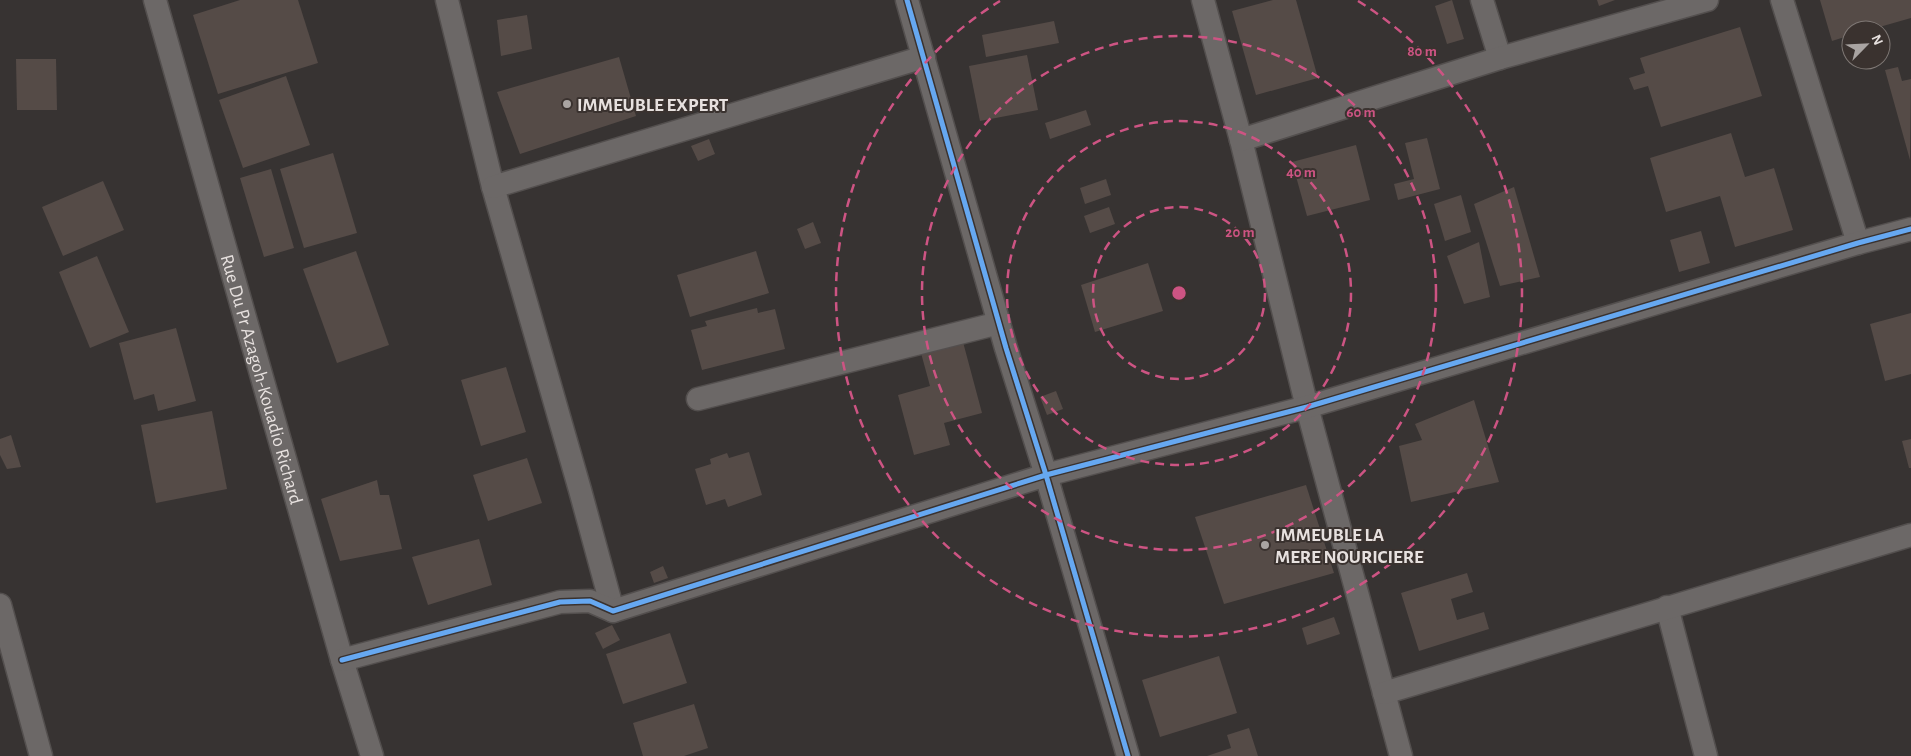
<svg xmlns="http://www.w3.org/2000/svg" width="1911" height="756" font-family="'Alegreya Sans',sans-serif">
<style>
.building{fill:#554b47}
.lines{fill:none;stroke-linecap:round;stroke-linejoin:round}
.minor-casing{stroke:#534f4e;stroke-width:25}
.minor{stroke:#6c6867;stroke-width:22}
.cycleway-casing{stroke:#3a322f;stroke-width:8}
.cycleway{stroke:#66a8f1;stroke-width:5}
.ring{fill:none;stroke:#cd5483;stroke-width:2.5;stroke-dasharray:9 6}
.poi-dot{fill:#a9a4a2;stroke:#3a322f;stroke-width:2}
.labels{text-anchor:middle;stroke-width:4;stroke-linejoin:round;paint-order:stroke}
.poi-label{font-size:19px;font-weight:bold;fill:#e7e1df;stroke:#3a322f;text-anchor:start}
.street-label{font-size:19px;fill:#e7e1df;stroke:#3a322f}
.centre{fill:#cd5483;stroke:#3a322f;stroke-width:2.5}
.ring-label{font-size:15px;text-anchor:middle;font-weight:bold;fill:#cd5483;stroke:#3a322f;stroke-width:4;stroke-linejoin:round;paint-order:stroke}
</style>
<rect width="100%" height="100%" fill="#373332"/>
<!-- building -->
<g class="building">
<path d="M240 0H298L318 63 218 94 193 15Z"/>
<path d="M1273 0H1296L1318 78 1256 95 1232 11Z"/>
<path d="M1452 0 1464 39 1447 44 1435 6Z"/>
<path d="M1597 0H1615L1599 6Z"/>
<path d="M1820 0H1911V18L1869 30H1851V35L1832 41Z"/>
<path d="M527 15 532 49 501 56 497 20Z"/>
<path d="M1054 21 1059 43 986 57 982 35Z"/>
<path d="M1740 27 1762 96 1661 127 1648 86 1634 90 1629 78 1645 73 1640 58Z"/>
<path d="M1027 55 1038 110 980 121 969 66Z"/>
<path d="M619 57 636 116 520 154 497 92Z"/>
<path d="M16 59H56L57 110H17Z"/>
<path d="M1898 67 1902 81 1911 79 1910 160 1885 70Z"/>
<path d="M286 76 310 145 243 168 219 100Z"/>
<path d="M1086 110 1091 125 1050 139 1045 123Z"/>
<path d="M1731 133 1745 177 1774 168 1793 230 1735 247 1720 196 1666 212 1650 158Z"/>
<path d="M1427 138 1440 189 1398 200 1394 184 1414 179 1405 143Z"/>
<path d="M709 139 715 154 698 161 691 146Z"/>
<path d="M1356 145 1370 200 1307 216 1292 162Z"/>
<path d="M333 153 357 233 304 248 280 169Z"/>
<path d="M271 169 294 248 264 257 240 178Z"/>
<path d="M1106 179 1111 195 1085 204 1080 188Z"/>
<path d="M103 181 124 230 63 256 42 207Z"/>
<path d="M1514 187 1540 277 1500 286 1474 204Z"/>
<path d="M1461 195 1471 232 1445 241 1434 204Z"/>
<path d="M1109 207 1115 224 1090 233 1084 216Z"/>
<path d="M813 222 821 243 805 249 797 229Z"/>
<path d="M1701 231 1710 263 1679 272 1670 240Z"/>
<path d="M1479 242 1490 297 1464 304 1447 256Z"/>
<path d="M356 251 389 345 337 363 303 269Z"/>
<path d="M756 251 769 293 690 317 677 275Z"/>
<path d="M97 256 129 332 90 348 59 272Z"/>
<path d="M1148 263 1163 311 1095 332 1081 285Z"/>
<path d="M757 308 758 313 775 309 785 349 702 370 691 330 707 326 705 321Z"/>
<path d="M1911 313V374L1885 381 1870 324Z"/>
<path d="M176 328 196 401 158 411 154 394 134 400 119 343Z"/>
<path d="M963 342 982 413 944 423 950 445 914 455 898 395 930 386 921 353Z"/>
<path d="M506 367 526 432 481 446 461 380Z"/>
<path d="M1056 391 1063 409 1047 415 1040 397Z"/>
<path d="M1474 400 1499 482 1411 502 1399 446 1422 440 1415 424Z"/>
<path d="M212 411 227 489 156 503 141 425Z"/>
<path d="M11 435 21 467 7 469 0 455V439Z"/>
<path d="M1911 439V468H1909L1902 441Z"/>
<path d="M749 452 762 495 728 507 725 499 706 505 695 469 711 464 710 459 727 453 729 458Z"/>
<path d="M527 458 542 503 488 521 473 475Z"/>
<path d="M377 480 380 495H389L402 549 340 561 321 499Z"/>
<path d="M1306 485 1334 573 1224 604 1195 517Z"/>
<path d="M479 539 492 585 428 605 412 557Z"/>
<path d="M663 566 668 578 654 583 650 572Z"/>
<path d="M1467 573 1473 592 1451 599 1457 620 1484 612 1489 629 1419 651 1401 593Z"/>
<path d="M1334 617 1340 634 1307 645 1302 628Z"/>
<path d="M612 625 620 640 603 649 595 633Z"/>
<path d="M670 633 687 683 623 704 606 654Z"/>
<path d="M1219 656 1237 713 1160 737 1142 680Z"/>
<path d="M694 704 708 748 684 756H643L633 723Z"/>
<path d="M1249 728 1258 756H1207L1231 748 1227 735Z"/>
</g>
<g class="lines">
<!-- minor casing -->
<g class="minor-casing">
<g id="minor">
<path id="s1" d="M155 0 342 660 372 756"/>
<path d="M447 0 493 187 580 490 613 611"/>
<path d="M907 0 1006 348 1046 475 1128 756"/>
<path d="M1203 0 1241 140 1307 407 1401 756"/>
<path d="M1482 0 1500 58"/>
<path d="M1782 0 1858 243"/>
<path d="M1241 140 1500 58 1707 0"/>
<path d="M493 187 924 57"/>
<path d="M698 399 999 323"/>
<path d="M0 605 41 756"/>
<path d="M1667 607 1706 756"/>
<path d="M342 660 560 602 590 601 613 611 1046 475 1307 407 1858 243 1911 229"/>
<path d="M1384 693 1911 535"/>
</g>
</g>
<!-- minor -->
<use href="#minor" class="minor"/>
<!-- cycleway casing -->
<g class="cycleway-casing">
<g id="cycleway">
<path d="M907 0 1006 348 1046 475 1128 756"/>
<path d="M342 660 560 602 590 601 613 611 1046 475 1307 407 1858 243 1911 229"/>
</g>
</g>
<!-- cycleway -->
<use href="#cycleway" class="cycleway"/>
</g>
<!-- distance rings -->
<g class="ring">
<circle cx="1179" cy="293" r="86"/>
<circle cx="1179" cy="293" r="172"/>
<circle cx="1179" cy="293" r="257"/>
<path d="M1358 1A343 343 0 1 1 1000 1"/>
</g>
<!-- markers -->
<g class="poi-dot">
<circle cx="567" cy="104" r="5"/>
<circle cx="1265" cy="545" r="5"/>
</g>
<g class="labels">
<!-- poi labels -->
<g class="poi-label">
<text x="577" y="111">IMMEUBLE EXPERT</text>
<text x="1275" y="541">IMMEUBLE LA<tspan x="1275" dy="22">MERE NOURICIERE</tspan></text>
</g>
<!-- street labels -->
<g class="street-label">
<text dy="7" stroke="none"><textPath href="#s1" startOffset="394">Rue Du Pr Azagoh-Kouadio Richard</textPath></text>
</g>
</g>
<circle cx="1179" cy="293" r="8" class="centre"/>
<g class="ring-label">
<text x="1422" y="56">80 m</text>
<text x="1361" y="117">60 m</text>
<text x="1301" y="177">40 m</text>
<text x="1240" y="237">20 m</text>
</g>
<!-- north arrow -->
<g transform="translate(1866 45) rotate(66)"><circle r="24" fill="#3a322f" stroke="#7f7875"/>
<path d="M0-4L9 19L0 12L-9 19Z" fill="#a9a4a2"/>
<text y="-8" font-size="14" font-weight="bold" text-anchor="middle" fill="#e7e1df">N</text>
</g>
</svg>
